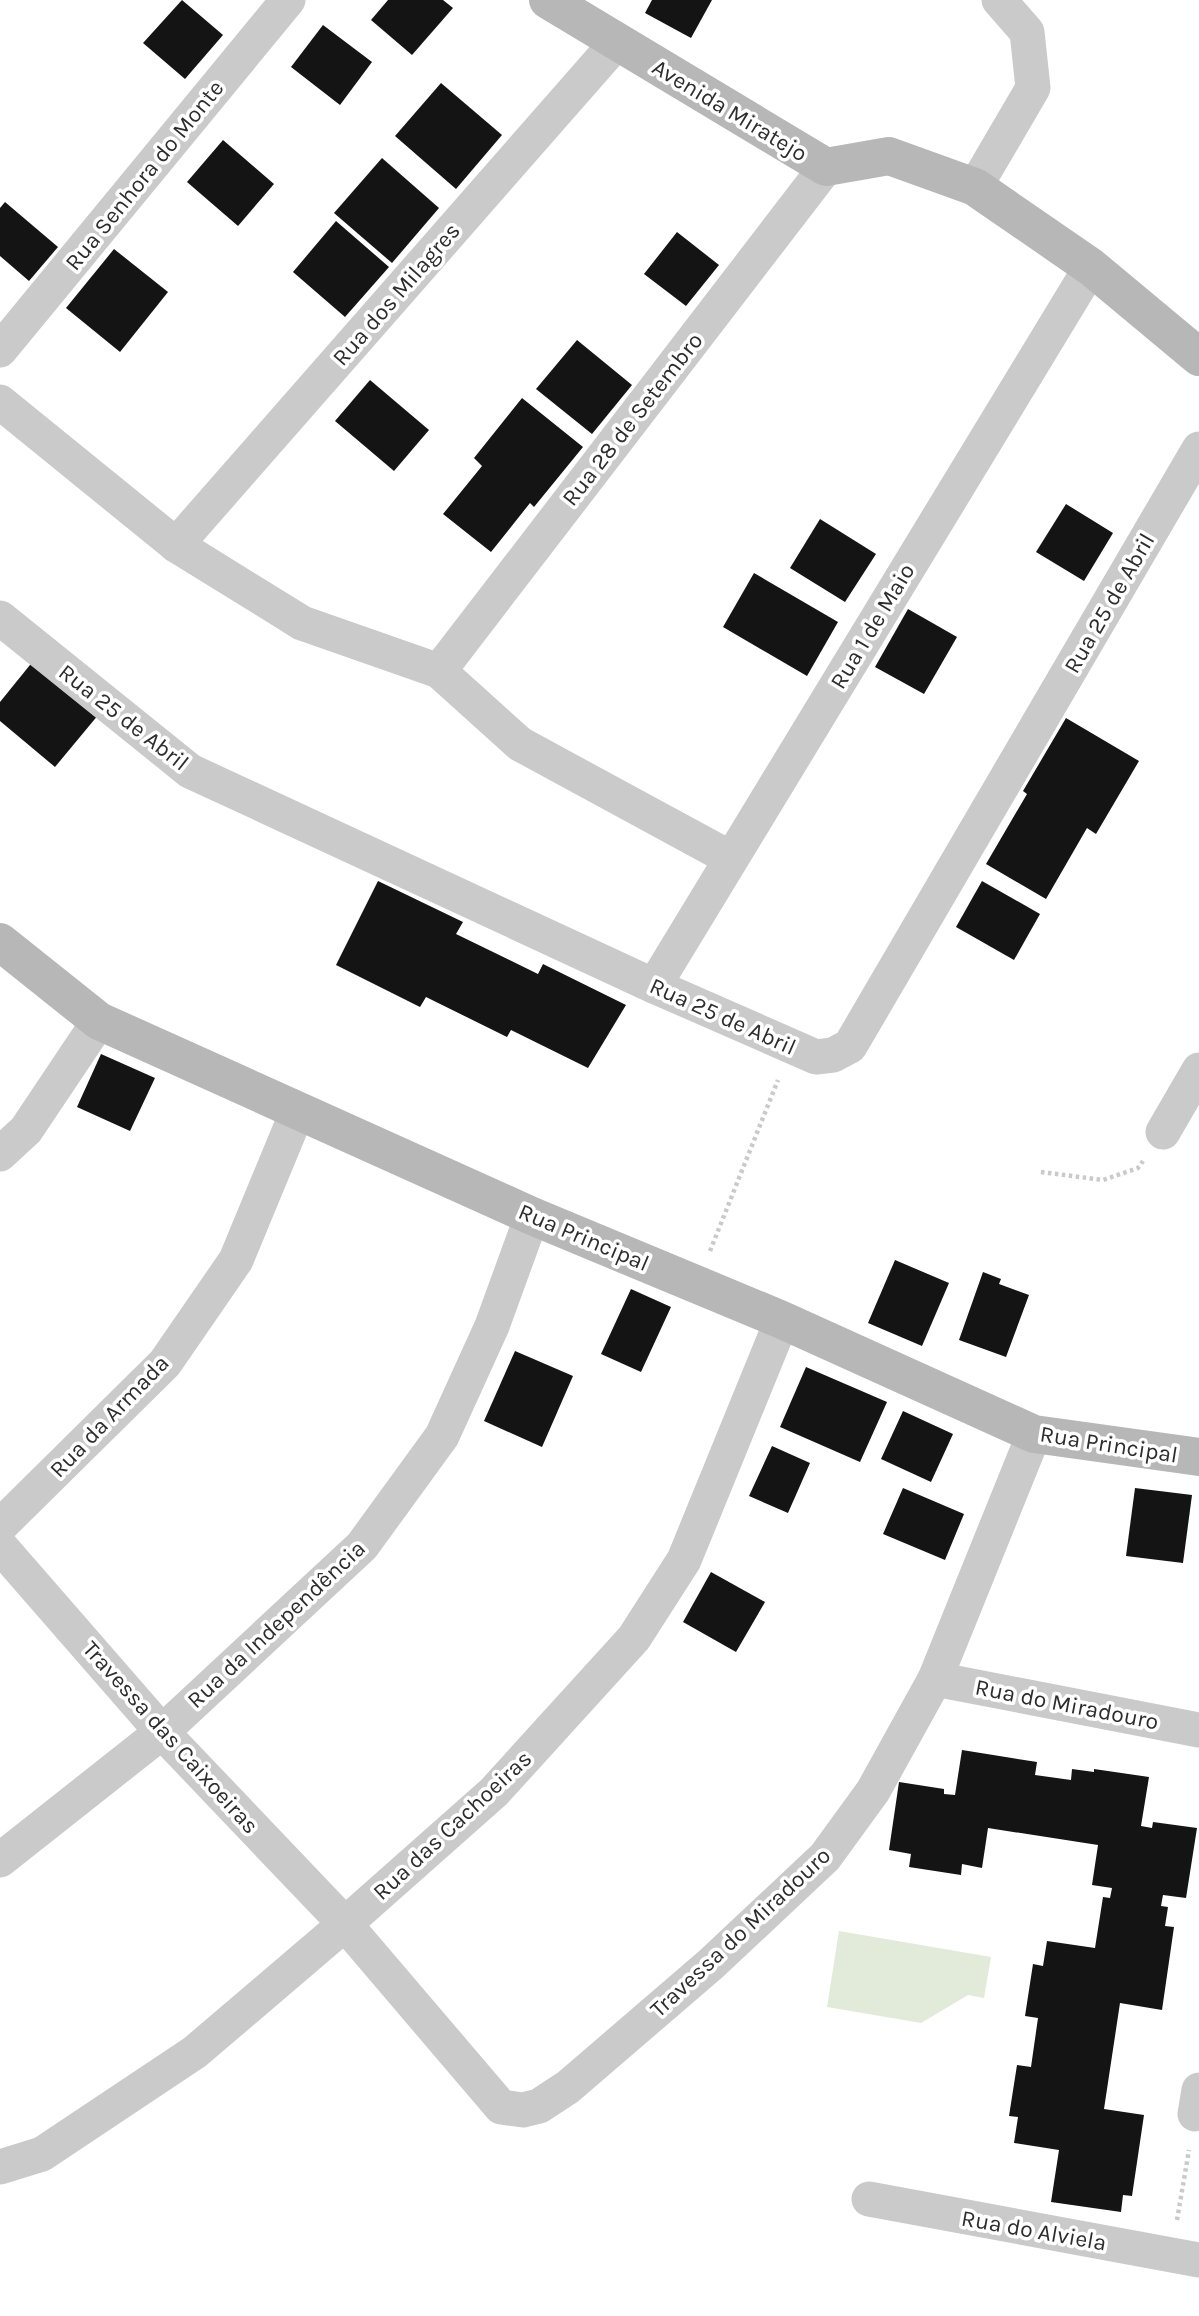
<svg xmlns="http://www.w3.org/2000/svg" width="1199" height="2316" font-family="Karla,sans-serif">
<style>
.green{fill:#e2ebda}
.building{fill:#141414}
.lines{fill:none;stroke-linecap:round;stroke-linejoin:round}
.path{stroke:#cacaca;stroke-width:4.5;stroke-dasharray:3.5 3.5;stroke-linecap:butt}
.street{stroke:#cacaca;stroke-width:35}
.secondary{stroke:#b7b7b7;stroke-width:38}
.labels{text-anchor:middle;stroke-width:7;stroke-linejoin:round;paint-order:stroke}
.street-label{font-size:23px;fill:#2d2d2d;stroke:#fff}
</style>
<rect width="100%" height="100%" fill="#fff"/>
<!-- green -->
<path class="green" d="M839 1931 991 1957 984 1998 968 1995 921 2023 827 2007Z"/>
<!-- building -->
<g class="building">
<path d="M182 0 223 35 185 79 143 43Z"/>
<path d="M388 0H443L453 8 412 55 371 20Z"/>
<path d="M652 0H712L691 38 645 13Z"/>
<path d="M323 25 372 62 340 105 291 67Z"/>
<path d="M441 83 502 135 456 189 395 136Z"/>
<path d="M223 140 274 184 238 226 187 182Z"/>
<path d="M382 158 439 208 392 263 334 213Z"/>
<path d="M5 202 58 247 29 281 0 256V208Z"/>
<path d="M336 221 389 267 345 317 293 272Z"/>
<path d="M677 232 719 265 686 306 644 274Z"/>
<path d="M114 249 168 292 120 352 66 308Z"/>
<path d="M577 340 632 385 592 434 536 389Z"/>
<path d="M370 380 429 430 394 471 335 421Z"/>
<path d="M522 398 583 447 534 507 530 503 491 552 443 514 482 466 474 458Z"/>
<path d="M1066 504 1113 533 1084 581 1036 552Z"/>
<path d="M820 519 876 554 845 602 790 568Z"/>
<path d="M754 573 838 622 807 676 723 627Z"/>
<path d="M908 609 957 637 924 694 875 667Z"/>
<path d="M34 660 99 714 55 767 0 721V702Z"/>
<path d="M1066 718 1139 761 1096 834 1087 828 1046 899 986 864 1027 794 1023 791Z"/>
<path d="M378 881 463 922 456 934 538 974 543 964 626 1005 588 1068 511 1030 507 1037 426 997 420 1007 336 965Z"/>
<path d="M982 881 1040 914 1014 960 956 927Z"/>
<path d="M101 1054 155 1078 130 1131 77 1107Z"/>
<path d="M895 1260 949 1283 922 1346 868 1323Z"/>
<path d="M983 1272 1001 1279 999 1284 1029 1295 1006 1357 959 1340Z"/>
<path d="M631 1289 671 1307 641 1372 601 1354Z"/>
<path d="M515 1351 573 1376 542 1447 484 1421Z"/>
<path d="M806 1367 887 1402 860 1462 780 1427Z"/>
<path d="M903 1411 953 1434 931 1482 881 1459Z"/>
<path d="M772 1446 810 1463 788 1513 749 1496Z"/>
<path d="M903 1488 964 1514 945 1560 883 1534Z"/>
<path d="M1135 1488 1192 1495 1183 1563 1126 1556Z"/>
<path d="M711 1572 765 1602 736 1652 683 1622Z"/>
<path d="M962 1750 1037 1762 1035 1775 1071 1780 1072 1769 1094 1772V1769L1149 1777 1141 1826 1152 1828 1153 1822 1197 1828 1186 1898 1163 1895 1161 1906 1168 1907 1165 1926 1174 1927 1162 2010 1120 2003 1104 2109 1144 2115 1132 2196 1123 2195 1121 2212 1051 2202 1059 2150 1014 2143 1018 2117 1009 2116 1017 2065 1031 2067 1038 2018 1025 2016 1033 1964 1043 1966 1047 1941 1095 1948 1103 1897 1110 1898 1112 1888 1092 1885 1098 1845 988 1828 982 1868 962 1864 961 1875 909 1867 911 1854 889 1850 899 1782 944 1789V1794L955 1795Z"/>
</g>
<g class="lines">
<!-- path -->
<g class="path">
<path d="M1041 1172 1103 1180 1138 1168 1143 1161"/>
<path d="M710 1251 778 1080"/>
<path d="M1177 2220 1189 2150"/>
</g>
<!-- street -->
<g class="street">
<path d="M975 187 1033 88 1027 32 999 0"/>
<path d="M0 350 288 0"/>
<path d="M0 402 176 545 302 623 439 671 520 744 730 858"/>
<path d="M176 545 617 42"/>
<path d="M0 618 190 771 654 986 816 1057 833 1055 850 1046 1199 449"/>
<path d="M439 671 826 167"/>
<path d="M654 986 1091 267"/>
<path d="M1163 1132 1199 1070"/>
<path d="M0 1154 26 1130 99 1021"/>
<path d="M0 1526 165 1363 236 1260 298 1110"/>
<path d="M0 1546 162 1732 345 1924 501 2107 523 2110 539 2106 568 2087 711 1964 825 1857 873 1791 935 1679 1034 1434"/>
<path d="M935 1679 1199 1730"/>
<path d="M0 1860 162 1732 362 1546 442 1436 492 1326 532 1216"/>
<path d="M1195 2114 1199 2090"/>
<path d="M0 2167 42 2154 195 2052 345 1924 494 1792 634 1638 684 1560 782 1320"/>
<path d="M869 2199 1199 2260"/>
</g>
<!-- secondary -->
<g class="secondary">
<path d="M548 0 826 167 889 156 975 187 1091 267 1199 357"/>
<path d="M0 942 99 1021 532 1216 782 1320 1034 1434 1199 1457"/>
</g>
</g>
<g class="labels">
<!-- street labels -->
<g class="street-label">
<text transform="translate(730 110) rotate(31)" y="8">Avenida Miratejo</text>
<text transform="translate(144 175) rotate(-51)" y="8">Rua Senhora do Monte</text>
<text transform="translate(396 294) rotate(-49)" y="8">Rua dos Milagres</text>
<text transform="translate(632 419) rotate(-52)" y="8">Rua 28 de Setembro</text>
<text transform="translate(1109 603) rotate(-60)" y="8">Rua 25 de Abril</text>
<text transform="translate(872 626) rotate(-59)" y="8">Rua 1 de Maio</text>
<text transform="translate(124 717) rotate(38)" y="8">Rua 25 de Abril</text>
<text transform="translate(723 1016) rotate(24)" y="8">Rua 25 de Abril</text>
<text transform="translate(584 1237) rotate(23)" y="8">Rua Principal</text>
<text transform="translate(109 1416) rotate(-46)" y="8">Rua da Armada</text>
<text transform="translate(1109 1444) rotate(9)" y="8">Rua Principal</text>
<text transform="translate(276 1624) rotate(-43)" y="8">Rua da Independência</text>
<text transform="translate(1067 1704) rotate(11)" y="8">Rua do Miradouro</text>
<text transform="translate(171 1737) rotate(48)" y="8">Travessa das Caixoeiras</text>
<text transform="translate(452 1825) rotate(-43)" y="8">Rua das Cachoeiras</text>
<text transform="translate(740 1932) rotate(-43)" y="8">Travessa do Miradouro</text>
<text transform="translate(1034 2230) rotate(10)" y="8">Rua do Alviela</text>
</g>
</g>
</svg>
